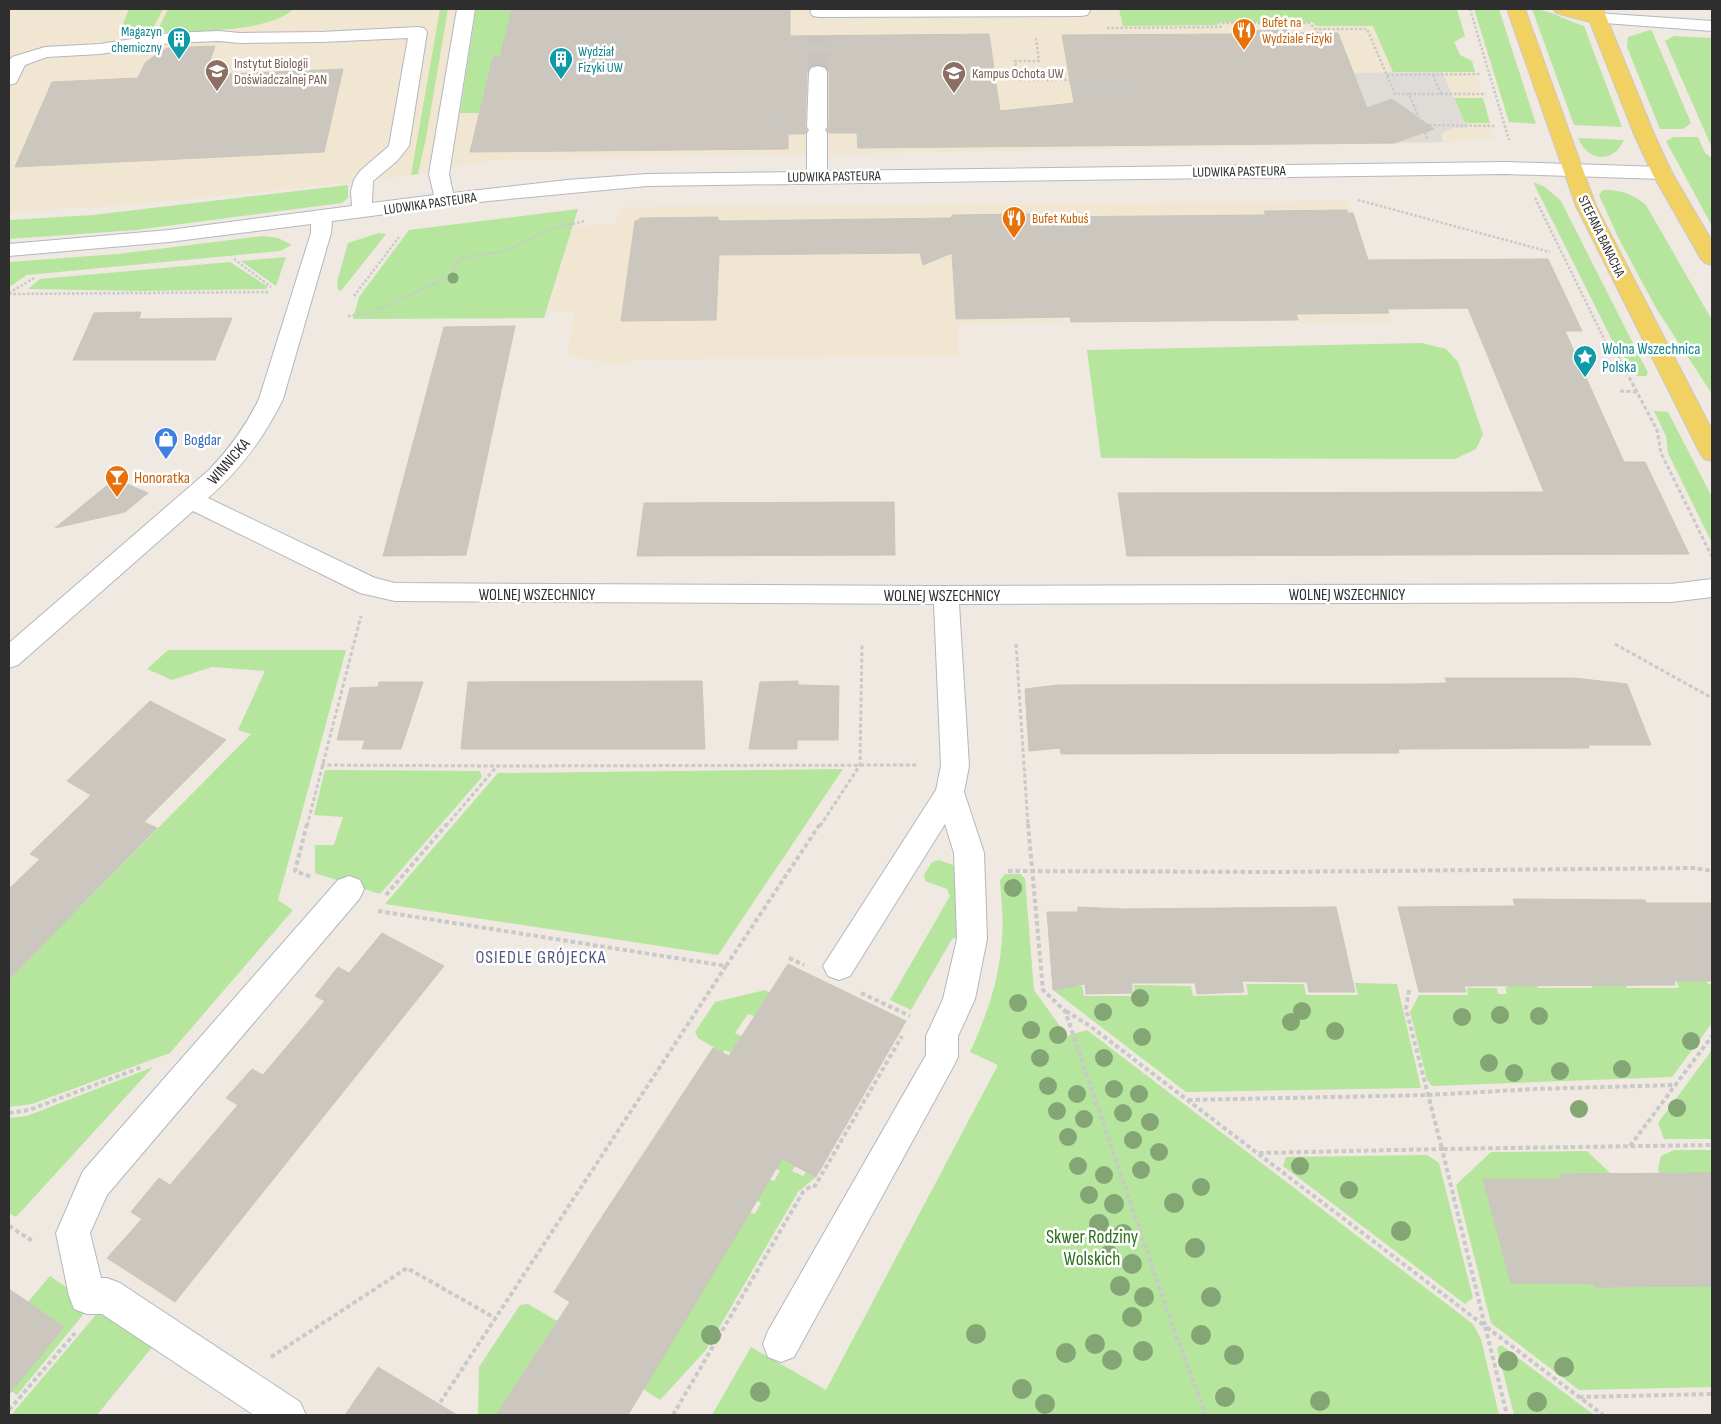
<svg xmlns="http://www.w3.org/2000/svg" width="1721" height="1424" font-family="'Sofia Sans Condensed',sans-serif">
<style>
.education{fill:#f0e6d1}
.green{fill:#b6e59e}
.plaza{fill:#dfdcd8}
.building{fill:#cbc7bf;stroke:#cbc5ba}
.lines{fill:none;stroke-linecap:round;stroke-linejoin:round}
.minor-tunnel{stroke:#c8c4bd;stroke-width:20;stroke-dasharray:20 10;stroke-linecap:butt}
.minor-casing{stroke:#b4b7c1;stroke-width:2}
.major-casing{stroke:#c9c9c9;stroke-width:2}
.path-far2{stroke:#c9c9c9;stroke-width:2.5;stroke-dasharray:2.5 2;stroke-linecap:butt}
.path-far1{stroke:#c9c9c9;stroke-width:3;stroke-dasharray:4 2.5;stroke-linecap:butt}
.path{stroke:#c9c9c9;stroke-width:4;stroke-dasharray:4.5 3;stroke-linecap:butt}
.minor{fill:#fff;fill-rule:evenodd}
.major{fill:#f2d163;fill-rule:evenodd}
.tree{fill:#84a574}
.labels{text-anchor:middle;stroke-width:5;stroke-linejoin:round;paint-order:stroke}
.far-food-label{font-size:14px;fill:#c56008;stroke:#fff;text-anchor:start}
.far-culture-label{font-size:14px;fill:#0d838f;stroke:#fff;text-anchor:end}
.far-education-label{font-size:14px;fill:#785e54;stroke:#fff;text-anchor:start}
.far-street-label{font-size:14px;fill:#2e2e2e;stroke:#fff}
.culture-label{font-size:16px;fill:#0d838f;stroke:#fff;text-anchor:start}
.shop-label{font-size:16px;fill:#366cbe;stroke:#fff;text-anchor:start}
.street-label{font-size:16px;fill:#2e2e2e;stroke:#fff}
.food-label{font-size:16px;fill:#c56008;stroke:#fff;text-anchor:start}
.neighbourhood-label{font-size:18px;letter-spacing:1px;fill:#4d5680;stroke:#fff}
.near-park-label{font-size:19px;fill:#2c6e1b;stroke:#fff}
</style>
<rect width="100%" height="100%" fill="#efe9e1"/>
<!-- education -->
<g class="education">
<path d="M9 9H1457L1465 36 1454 42 1460 55 1472 61 1495 138 1432 143 495 160 411 175 363 181 144 204 9 212Z"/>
<path d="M1348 201 1392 322 1299 323 1296 314 1055 263 1063 323 957 324 959 356 651 359 637 360 619 365 567 356 575 312H548L573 227 616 224 620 207Z"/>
</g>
<!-- green -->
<g class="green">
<path d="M129 9H163L151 32H138L126 28 123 24Z"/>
<path d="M168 9H294C264 34 196 30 157 32Z"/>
<path d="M440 9H448L426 138 418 174 411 175Z"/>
<path d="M476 9H512L504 40 517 56 493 57 479 113H460Z"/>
<path d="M1119 9H1457L1465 36 1454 42 1460 55 1472 61 1475 72H1393L1373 26H1317L1312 22H1222L1217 25 1123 26Z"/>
<path d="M1474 9H1499L1536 124 1509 122Z"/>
<path d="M1532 9C1549 9 1567 21 1584 26L1622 127 1574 125Z"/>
<path d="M1650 30 1652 31 1691 123 1683 129H1660L1627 47 1628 37Z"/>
<path d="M1674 36 1712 38V148L1665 41Z"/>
<path d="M1454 98H1483L1490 123H1465Z"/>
<path d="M1674 137H1698L1705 153 1712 158V226L1666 141Z"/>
<path d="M1578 138 1624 140C1613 164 1588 162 1578 138Z"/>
<path d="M1533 182 1545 187 1561 201 1648 373 1646 376H1637L1631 365 1613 342Z"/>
<path d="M348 185V198L342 203 136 230 9 239V220L93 215Z"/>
<path d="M1603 190C1620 189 1633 194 1646 205L1712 320V394L1656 308 1618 237 1599 195Z"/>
<path d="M578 209 544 318 353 319 359 297 409 230Z"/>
<path d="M379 233 386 234 341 291 338 290 337 282 348 243Z"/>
<path d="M263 236 278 238 292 245 280 251 27 275 9 287V262L118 254Z"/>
<path d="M286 257 276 286 241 261Z"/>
<path d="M230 262 268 287 265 289 141 291 28 289 40 279Z"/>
<path d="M1422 343 1446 349 1458 362 1483 434 1476 449 1455 459 1101 458 1087 350Z"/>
<path d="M1654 411 1668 412 1712 497V543L1668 453 1666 436Z"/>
<path d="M168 650H346L278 900 293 910 170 1053 32 1104 9 1107V979L251 734 238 730 265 671 212 667 172 680 147 669Z"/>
<path d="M843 769 718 955 385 904 498 773Z"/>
<path d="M325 770 480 771 482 777 380 894 315 873V845H334L343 817 314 815Z"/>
<path d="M939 860 953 865 957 870 958 937 952 939 911 1010 890 1000 950 896 947 889 925 881 924 875 932 862Z"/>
<path d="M1005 874H1021L1025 879 1034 990 1067 1036 1087 1030 1473 1324 1481 1339 1499 1415H712L751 1347 826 1390 998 1065 970 1052C987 1015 1000 978 1002 937 1004 918 1001 898 1000 880Z"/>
<path d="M1623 976 1627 988H1679L1675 977 1705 976 1708 984H1712V1023L1672 1077 1432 1086 1427 1080 1410 1012 1419 995H1468L1467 988H1497L1498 994H1507L1505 987H1508L1506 981H1536L1538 988H1592L1589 977Z"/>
<path d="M1355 983 1397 984 1421 1088 1186 1092 1053 990 1057 986H1082L1084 996H1135L1134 985 1191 986 1193 996 1248 995 1246 984H1304L1306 995H1358Z"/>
<path d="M765 990 770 993 754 1016 748 1014 735 1033 742 1036 731 1053 725 1050 723 1053 698 1038 695 1032 715 1002Z"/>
<path d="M1712 1050V1139H1664L1658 1123Z"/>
<path d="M153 1067 16 1217 9 1213V1118L27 1116Z"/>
<path d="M1674 1150H1712V1179L1710 1173H1659L1658 1168 1661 1156Z"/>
<path d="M1587 1151 1611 1174H1561L1564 1185 1526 1186 1523 1179H1484L1511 1282 1591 1274 1596 1287H1648L1643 1272H1692L1697 1286H1712V1387L1579 1390 1491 1323 1456 1185 1491 1152Z"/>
<path d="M1427 1155 1439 1163 1473 1298 1465 1304 1283 1166 1286 1157Z"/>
<path d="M780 1159 795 1166 792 1171 803 1176 806 1172 816 1177 798 1192 706 1350 660 1400 643 1389 749 1212 755 1214 761 1203 756 1200 769 1179 774 1181 780 1171 775 1168Z"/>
<path d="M50 1276 91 1305 17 1395 11 1391 64 1327 28 1302Z"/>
<path d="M528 1304 557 1321 496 1415H478L479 1367 520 1305Z"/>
<path d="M100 1310 153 1346 97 1415H11Z"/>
<path d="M1501 1345 1594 1415H1514L1497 1348Z"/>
</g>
<!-- plaza -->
<path class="plaza" d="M1442 72 1467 128H1452L1441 134 1443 142 1381 143 1354 73Z"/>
<!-- building -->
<g class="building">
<path d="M512 9H790V36L989 34 1000 111 1074 103 1062 35 1237 34 1236 31 1287 30 1288 33H1338L1367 108 1392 99 1434 129 1394 143 858 148 857 133H829L827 130 829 127V72L826 66 817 64 810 66 807 72 805 127 807 130 805 134H788V149L470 152 493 57H500Z"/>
<path d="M215 46 205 75 343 69 324 152 15 167 52 82 138 78 145 63 161 51 168 48Z"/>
<path d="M1347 210V213H1353L1368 260 1548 259 1582 331H1565L1624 462H1645L1689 554 1127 556 1118 493 1544 492 1468 308 1387 309 1389 313 1296 314 1298 320 1071 322 1070 317 956 319 952 253 923 265 920 253 719 255 716 320 621 321 635 221 639 220 640 218 718 217V220L722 221 950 218 953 215 1032 214 1033 216 1040 217 1266 215 1264 211Z"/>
<path d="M141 312 139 319 232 318 215 360H73L94 313Z"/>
<path d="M515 326 466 555 383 556 444 327Z"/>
<path d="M115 479 148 493 125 512 55 528Z"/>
<path d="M894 502 895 555 637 556 644 503Z"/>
<path d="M1445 678H1574L1627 684 1651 745H1588L1589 748 1398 749 1399 753 1061 754 1060 748 1029 751 1025 689 1058 685 1412 684 1447 683Z"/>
<path d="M702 681 705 749H461L468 682Z"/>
<path d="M798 681V685L839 686 838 740H797V749H749L760 682Z"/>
<path d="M379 682H423L401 749H362L365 740H337L350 688 378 687Z"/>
<path d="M150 701 226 740 144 822 157 828 9 979V889L40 859 30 854 91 795 67 781Z"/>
<path d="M1513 899 1645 900 1646 903H1712V981H1674L1675 985 1464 986 1466 992H1419L1398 907 1515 906Z"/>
<path d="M1078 907 1122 909 1336 907 1355 992H1309L1307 982 1242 981 1244 992 1197 994 1195 983H1132V993L1086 994 1085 984 1053 990 1047 912H1078Z"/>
<path d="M382 933 444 966 175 1302 107 1258 142 1219 131 1212 159 1178 170 1185 238 1105 226 1098 252 1069 263 1075 325 1001 315 996 338 967 349 973Z"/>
<path d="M788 964 906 1021 816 1177 782 1159 628 1415H496L570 1302 554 1292 594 1229 713 1048 729 1056Z"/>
<path d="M1712 1173V1286L1595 1287 1594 1284 1511 1283 1483 1179H1562L1561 1174Z"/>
<path d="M9 1289 64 1327 9 1394Z"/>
<path d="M378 1367 457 1415H345Z"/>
</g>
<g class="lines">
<!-- minor-tunnel -->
<path class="minor-tunnel" d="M818 72 819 36"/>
<!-- minor casing -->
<g class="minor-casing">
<g id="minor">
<path d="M457 9H475L449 174 453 193 567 180 647 174 807 172V133L809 130 807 127 809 72 811 68 818 66 825 68 827 72V127L825 130 827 133V171L1506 162 1662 167 1669 169 1672 173 1669 177 1662 179 1506 174 647 186 488 201 332 221 331 233 283 399C264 438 240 470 208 498L375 578 395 583 929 586 1671 584 1712 579V597L1671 602 959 604 969 766 964 792 984 853 987 939 975 999 958 1036V1057L953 1067 794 1357 781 1362 768 1357 763 1344 768 1331 926 1055V1036L943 999 957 939 954 853 945 824 850 976 839 980 828 976 823 966 936 790 941 766 934 604 395 601 360 593 193 511 18 665 9 668V643L209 470C230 448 246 426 259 399L311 233V224L169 242 9 256V244L169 230 352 206 351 191 354 180 360 171 389 146 408 38 321 42 240 43 219 41 170 43 100 54 47 57 25 65 16 83 9 85V61L12 57 45 47 100 44 170 33 219 31 240 33 321 32 418 27 424 28 427 32 409 146 397 161 373 181 372 203 434 195 429 174Z"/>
<path d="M812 9H1089L1090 11 1087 15 1081 16 819 17 813 16 810 12Z"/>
<path d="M1597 13 1712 21V31L1591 22 1588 18 1591 14Z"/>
<path d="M349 876 360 880 364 889 360 898 107 1195 90 1233 101 1278H107L120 1283 300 1402 306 1415H254L102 1314H87L74 1309 69 1296 56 1233 83 1171 338 880Z"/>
</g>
</g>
<!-- major casing -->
<g class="major-casing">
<g id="major">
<path d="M1507 9H1525L1596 206 1712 430V461L1704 459 1700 453 1576 206Z"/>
<path d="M1553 9H1603L1654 134 1672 173 1712 241V265L1705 263 1701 259 1652 173 1634 134 1590 22 1556 13Z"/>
</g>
</g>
<!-- path-far2 -->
<g class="path-far2">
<path d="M1470 9 1509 140"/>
<path d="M1107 28 1220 27 1223 23H1309L1316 29H1367L1395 94H1409L1419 118"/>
<path d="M1036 38 1039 61H1015L1018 80H1071L1089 88 1092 106"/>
<path d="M1387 75 1481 74"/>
<path d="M1433 75 1441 94"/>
<path d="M1089 88H1131L1134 105"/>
<path d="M1409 94H1486"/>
<path d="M773 114 786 113"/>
<path d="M1429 125 1496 126"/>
<path d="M1425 132 1428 140"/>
<path d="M1535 198 1605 341 1622 361"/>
<path d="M1358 200 1550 252"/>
<path d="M234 259 271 287"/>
<path d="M9 293 34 278"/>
<path d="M9 294 269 292"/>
<path d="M354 296 399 237"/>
<path d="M348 316 371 313 453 275 457 259 505 251 551 229 585 221"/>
</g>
<!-- path-far1 -->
<g class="path-far1">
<path d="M1620 360 1657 430 1661 453 1712 557"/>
<path d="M1620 391 1639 392"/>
<path d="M1016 644 1028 826"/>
<path d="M1615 644 1712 698"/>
<path d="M321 765 497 766"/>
<path d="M307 826 361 616"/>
<path d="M446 826 497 766 918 765"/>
<path d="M820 826 860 765 862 644"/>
</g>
<!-- path -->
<g class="path">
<path d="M307 824 295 871 312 877"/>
<path d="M1028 824 1043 990 1065 1011 1175 1333 1206 1415"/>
<path d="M1008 871 1274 872 1694 868 1712 871"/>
<path d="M386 895 447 824"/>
<path d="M378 911 726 966 820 824"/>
<path d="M789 958 804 965"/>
<path d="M1409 990 1406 1009 1442 1149 1712 1145"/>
<path d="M861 993 910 1016"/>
<path d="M1066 1011 1090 1026 1485 1326 1507 1415"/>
<path d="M1188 1100 1428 1095 1535 1089 1676 1085"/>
<path d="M9 1113 29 1110 142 1067"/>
<path d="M1630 1146 1712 1036"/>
<path d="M1259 1153 1442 1149 1485 1326 1603 1415"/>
<path d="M9 1226 34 1242"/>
<path d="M271 1357 407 1268 495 1318"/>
<path d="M1579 1397 1712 1394"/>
<path d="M9 1410 75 1333"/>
<path d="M432 1415 726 966"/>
<path d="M673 1415 803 1192 811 1186H815L902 1036"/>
</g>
<!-- minor -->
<use href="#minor" class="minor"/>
<!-- major -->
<use href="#major" class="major"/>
</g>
<!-- trees -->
<g class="tree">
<circle cx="453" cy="278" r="5.5"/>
<circle cx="1013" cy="888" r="9"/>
<circle cx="1140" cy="998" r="9"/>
<circle cx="1018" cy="1003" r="9"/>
<circle cx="1302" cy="1011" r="9"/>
<circle cx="1103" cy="1012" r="9"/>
<circle cx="1500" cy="1015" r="9"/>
<circle cx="1539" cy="1016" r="9"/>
<circle cx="1462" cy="1017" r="9"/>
<circle cx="1291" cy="1022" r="9"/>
<circle cx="1031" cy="1030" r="9"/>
<circle cx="1335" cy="1031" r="9"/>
<circle cx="1058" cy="1035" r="9"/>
<circle cx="1142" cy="1037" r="9"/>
<circle cx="1691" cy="1041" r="9"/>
<circle cx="1040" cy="1058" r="9"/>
<circle cx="1104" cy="1058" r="9"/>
<circle cx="1489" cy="1063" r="9"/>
<circle cx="1622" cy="1069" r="9"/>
<circle cx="1560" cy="1071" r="9"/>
<circle cx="1514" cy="1073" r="9"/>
<circle cx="1048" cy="1086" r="9"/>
<circle cx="1114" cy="1089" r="9"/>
<circle cx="1077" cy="1094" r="9"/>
<circle cx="1139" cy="1094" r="9"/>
<circle cx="1677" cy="1108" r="9"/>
<circle cx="1579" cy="1109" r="9"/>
<circle cx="1057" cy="1111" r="9"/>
<circle cx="1123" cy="1113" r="9"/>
<circle cx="1084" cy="1119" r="9"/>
<circle cx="1150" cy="1122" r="9"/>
<circle cx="1068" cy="1137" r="9"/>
<circle cx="1133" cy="1140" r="9"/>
<circle cx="1159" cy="1152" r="9"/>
<circle cx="1078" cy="1166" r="9"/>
<circle cx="1300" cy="1166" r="9"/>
<circle cx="1141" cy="1170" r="9"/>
<circle cx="1104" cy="1175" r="9"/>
<circle cx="1201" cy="1187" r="9"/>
<circle cx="1349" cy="1190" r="9"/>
<circle cx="1089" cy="1195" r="9"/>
<circle cx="1174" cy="1203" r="10"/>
<circle cx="1114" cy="1204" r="10"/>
<circle cx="1099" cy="1224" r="10"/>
<circle cx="1401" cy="1231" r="10"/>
<circle cx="1123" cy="1234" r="10"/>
<circle cx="1195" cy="1248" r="10"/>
<circle cx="1109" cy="1255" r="10"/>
<circle cx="1132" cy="1264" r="10"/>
<circle cx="1120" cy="1286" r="10"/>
<circle cx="1144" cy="1297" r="10"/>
<circle cx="1211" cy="1297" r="10"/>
<circle cx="1132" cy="1317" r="10"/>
<circle cx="976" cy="1334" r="10"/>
<circle cx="711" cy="1335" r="10"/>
<circle cx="1201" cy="1335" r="10"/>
<circle cx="1095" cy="1344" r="10"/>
<circle cx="1143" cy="1351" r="10"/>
<circle cx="1066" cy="1353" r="10"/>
<circle cx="1234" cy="1355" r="10"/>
<circle cx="1112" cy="1360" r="10"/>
<circle cx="1508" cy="1361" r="10"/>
<circle cx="1564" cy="1367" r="10"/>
<circle cx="1022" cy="1389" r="10"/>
<circle cx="760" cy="1392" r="10"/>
<circle cx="1225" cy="1397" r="10"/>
<circle cx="1320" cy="1401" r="10"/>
<circle cx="1537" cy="1402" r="10"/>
<circle cx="1045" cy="1404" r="10"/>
</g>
<!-- icons -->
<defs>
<g id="restaurant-pin" transform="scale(1.25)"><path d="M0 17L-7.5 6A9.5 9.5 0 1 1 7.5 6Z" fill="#e8710a" stroke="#fff"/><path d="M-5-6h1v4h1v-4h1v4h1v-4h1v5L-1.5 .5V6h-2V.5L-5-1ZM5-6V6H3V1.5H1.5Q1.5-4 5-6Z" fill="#fff"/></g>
<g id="building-pin" transform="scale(1.25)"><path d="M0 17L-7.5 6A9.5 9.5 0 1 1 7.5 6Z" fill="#0f9aa8" stroke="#fff"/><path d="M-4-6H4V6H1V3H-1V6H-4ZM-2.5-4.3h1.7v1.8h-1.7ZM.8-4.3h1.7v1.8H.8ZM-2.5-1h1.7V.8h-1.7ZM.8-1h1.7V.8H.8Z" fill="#fff"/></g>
<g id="university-pin" transform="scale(1.25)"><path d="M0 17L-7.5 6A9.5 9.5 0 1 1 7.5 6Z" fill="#8d6e63" stroke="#fff"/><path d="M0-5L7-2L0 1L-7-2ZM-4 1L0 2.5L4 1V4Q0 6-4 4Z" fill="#fff"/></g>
<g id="sight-pin" transform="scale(1.25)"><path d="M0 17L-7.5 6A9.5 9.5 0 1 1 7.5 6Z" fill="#0f9aa8" stroke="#fff"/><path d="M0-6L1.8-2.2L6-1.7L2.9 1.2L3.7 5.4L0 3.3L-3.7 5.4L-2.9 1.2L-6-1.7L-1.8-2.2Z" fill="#fff"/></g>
<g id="shop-pin" transform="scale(1.25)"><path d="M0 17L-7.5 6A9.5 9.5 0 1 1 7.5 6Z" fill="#3f7fe0" stroke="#fff"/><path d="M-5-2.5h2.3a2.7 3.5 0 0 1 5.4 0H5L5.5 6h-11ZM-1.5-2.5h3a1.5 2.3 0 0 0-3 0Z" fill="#fff"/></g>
<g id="bar-pin" transform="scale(1.25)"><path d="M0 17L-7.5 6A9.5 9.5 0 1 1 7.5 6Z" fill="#e8710a" stroke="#fff"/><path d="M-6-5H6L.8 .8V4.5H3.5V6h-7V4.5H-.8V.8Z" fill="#fff"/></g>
</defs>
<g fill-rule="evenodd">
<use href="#restaurant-pin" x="1244" y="30"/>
<use href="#building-pin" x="179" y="39"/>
<use href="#building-pin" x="561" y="59"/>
<use href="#university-pin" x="217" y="71"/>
<use href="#university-pin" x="954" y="73"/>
<use href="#restaurant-pin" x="1014" y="218"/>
<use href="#sight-pin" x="1585" y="357"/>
<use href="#shop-pin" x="166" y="439"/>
<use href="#bar-pin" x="117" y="477"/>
</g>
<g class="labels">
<!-- far-food labels -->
<g class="far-food-label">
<text x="1262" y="27">Bufet na<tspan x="1262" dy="16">Wydziale Fizyki</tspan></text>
<text x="1032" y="223">Bufet Kubuś</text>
</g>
<!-- far-culture labels -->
<g class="far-culture-label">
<text x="162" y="36">Magazyn<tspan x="162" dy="16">chemiczny</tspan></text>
<text x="578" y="56" text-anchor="start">Wydział<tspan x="578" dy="16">Fizyki UW</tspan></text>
</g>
<!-- far-education labels -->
<g class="far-education-label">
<text x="234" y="68">Instytut Biologii<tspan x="234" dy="16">Doświadczalnej PAN</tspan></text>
<text x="972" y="78">Kampus Ochota UW</text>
</g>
<!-- far-street labels -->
<g class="far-street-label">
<text transform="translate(1239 171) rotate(-1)" y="5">LUDWIKA PASTEURA</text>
<text transform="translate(834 176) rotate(-1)" y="5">LUDWIKA PASTEURA</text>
<text transform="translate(430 203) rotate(-8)" y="5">LUDWIKA PASTEURA</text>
<text transform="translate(1602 236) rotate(64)" y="5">STEFANA BANACHA</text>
</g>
<!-- culture labels -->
<g class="culture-label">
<text x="1602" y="354">Wolna Wszechnica<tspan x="1602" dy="18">Polska</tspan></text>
</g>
<!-- shop labels -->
<g class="shop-label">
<text x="184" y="445">Bogdar</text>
</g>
<!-- street labels -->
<g class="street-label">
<text transform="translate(228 461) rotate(-49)" y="6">WINNICKA</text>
<text x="537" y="600">WOLNEJ WSZECHNICY</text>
<text x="1347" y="600">WOLNEJ WSZECHNICY</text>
<text x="942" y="601">WOLNEJ WSZECHNICY</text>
</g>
<!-- food labels -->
<g class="food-label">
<text x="134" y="483">Honoratka</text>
</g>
<!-- neighbourhood labels -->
<g class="neighbourhood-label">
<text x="541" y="963">OSIEDLE GRÓJECKA</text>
</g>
<!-- near-park labels -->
<g class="near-park-label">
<text x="1092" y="1243">Skwer Rodziny<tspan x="1092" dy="22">Wolskich</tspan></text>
</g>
</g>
<!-- border -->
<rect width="1721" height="1424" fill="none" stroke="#2e2e2e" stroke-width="20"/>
</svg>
